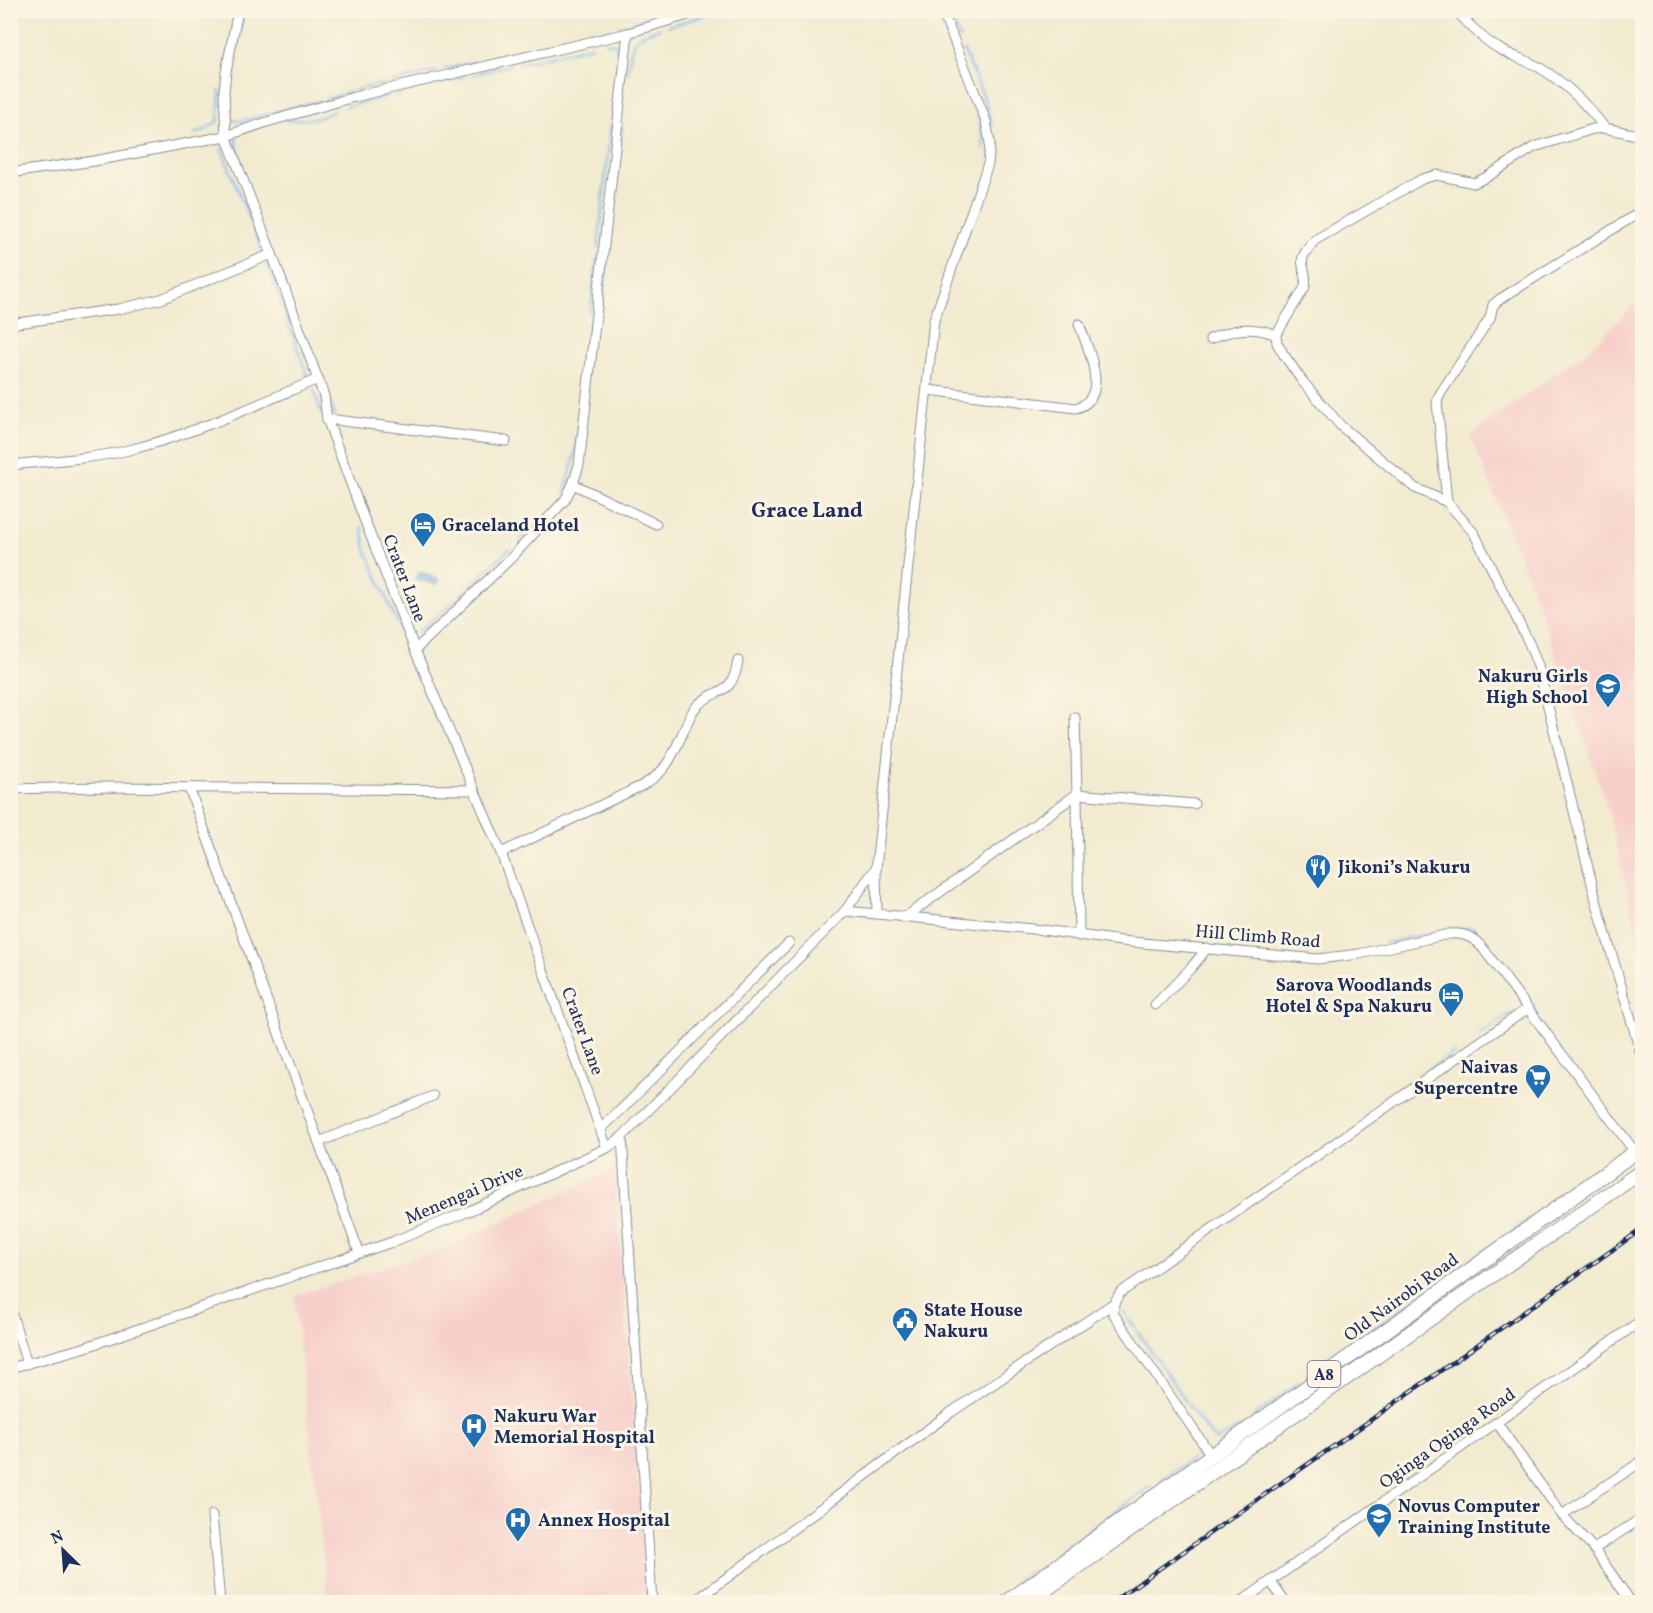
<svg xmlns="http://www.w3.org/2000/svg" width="1653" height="1613" font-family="Vollkorn,serif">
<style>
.built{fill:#f7d0cc}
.water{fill:#7db8ef;stroke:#4c74a6;stroke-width:1.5}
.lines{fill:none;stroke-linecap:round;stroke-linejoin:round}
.stream{stroke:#7db8ef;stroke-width:2}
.minor-casing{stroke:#868d97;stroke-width:11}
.highway-casing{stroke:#868d97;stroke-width:16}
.minor{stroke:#fff;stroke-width:9}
.highway{stroke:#fff;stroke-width:14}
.rail-casing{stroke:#1b2f5e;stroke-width:4.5}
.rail{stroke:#fcf5e5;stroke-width:2;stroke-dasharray:7;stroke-linecap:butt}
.labels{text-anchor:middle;stroke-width:6;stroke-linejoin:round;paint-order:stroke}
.shield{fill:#fcf5e5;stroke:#5e6a86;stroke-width:1.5}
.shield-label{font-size:16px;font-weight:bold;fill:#1b2f5e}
.poi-label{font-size:18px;font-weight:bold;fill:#1b2f5e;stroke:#fcf5e5;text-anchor:start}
.street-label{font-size:18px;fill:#1b2f5e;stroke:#fcf5e5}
.quarter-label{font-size:21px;font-weight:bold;fill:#1b2f5e;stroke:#fcf5e5}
</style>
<rect width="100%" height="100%" fill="#fcf5e5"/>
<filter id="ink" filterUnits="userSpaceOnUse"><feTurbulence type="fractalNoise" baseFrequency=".0167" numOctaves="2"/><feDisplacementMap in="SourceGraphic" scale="12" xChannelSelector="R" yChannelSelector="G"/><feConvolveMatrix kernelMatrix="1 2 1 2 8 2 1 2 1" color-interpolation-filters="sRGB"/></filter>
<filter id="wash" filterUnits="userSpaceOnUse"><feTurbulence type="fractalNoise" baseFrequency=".008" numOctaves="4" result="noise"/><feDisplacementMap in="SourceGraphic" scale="24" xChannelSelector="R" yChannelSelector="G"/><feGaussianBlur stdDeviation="1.35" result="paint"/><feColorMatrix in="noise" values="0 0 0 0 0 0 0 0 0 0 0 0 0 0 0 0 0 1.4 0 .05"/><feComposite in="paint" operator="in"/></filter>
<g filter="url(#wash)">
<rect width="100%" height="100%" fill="#f2ebd0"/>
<!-- built -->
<g class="built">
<path d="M1642 298V954L1608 810 1540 608 1470 435 1587 351Z"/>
<path d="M614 1169 648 1602H328L294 1296 447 1247Z"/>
</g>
<!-- water -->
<path class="water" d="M420 572 439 579 437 584 416 579Z"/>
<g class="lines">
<!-- stream -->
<g class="stream">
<path d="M937 10 951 47"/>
<path d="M948 10 960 39"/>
<path d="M676 11 680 10"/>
<path d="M631 23 667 14"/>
<path d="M668 26 726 10"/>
<path d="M618 27 626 25"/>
<path d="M584 36 611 29"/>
<path d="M606 43 615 44 620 52 613 117"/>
<path d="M533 48 575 38"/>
<path d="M632 48C635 34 648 33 660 28"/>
<path d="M952 50 980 120 984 149"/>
<path d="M964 51 984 98 992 126"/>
<path d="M481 61 525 50"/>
<path d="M519 64 592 46"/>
<path d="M444 69 474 62"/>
<path d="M628 73 631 50"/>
<path d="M473 75 510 65"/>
<path d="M402 80 437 71"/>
<path d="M229 81 244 10"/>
<path d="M392 82 396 81"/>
<path d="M422 87 464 77"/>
<path d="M355 90 383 84"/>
<path d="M395 94 415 89"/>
<path d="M326 99 349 92"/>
<path d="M345 107 386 96"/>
<path d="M229 116 235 121H241L319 101"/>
<path d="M285 121 319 118 335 111"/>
<path d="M194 134 205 130 218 121 220 90"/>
<path d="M237 136 236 141 242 166"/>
<path d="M221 148 263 253"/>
<path d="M618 159 622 123"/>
<path d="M609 236 618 167"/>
<path d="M598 249 611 124"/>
<path d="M266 261 309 380"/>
<path d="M602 311 607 262"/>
<path d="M590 313 597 258"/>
<path d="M583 376 590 321"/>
<path d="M314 391 322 414"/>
<path d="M329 399 335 416"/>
<path d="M564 493C576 461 579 427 582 394"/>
<path d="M362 527 366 550 419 673"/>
<path d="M519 540 533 528"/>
<path d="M419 631 452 604 509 549"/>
<path d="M1455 930 1474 927"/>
<path d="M1480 936 1499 960"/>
<path d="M1385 943 1429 934"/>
<path d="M1501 963 1539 1016"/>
<path d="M1479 1035 1507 1016 1514 1013"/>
<path d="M1431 1068 1455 1052"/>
<path d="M1384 1100 1419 1078"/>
<path d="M1124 1312 1201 1423 1216 1441 1242 1426"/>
<path d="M1312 1372 1535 1215"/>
<path d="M1253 1417 1301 1381"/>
<path d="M1161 1480 1202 1452"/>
<path d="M1052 1557 1151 1486"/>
<path d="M1016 1581 1032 1571"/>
</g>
</g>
</g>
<g filter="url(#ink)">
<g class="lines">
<!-- minor casing -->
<g class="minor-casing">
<g id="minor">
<path d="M238 10 226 72 224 91 226 136 272 254 324 396 327 419 361 511 415 650 501 853 607 1148"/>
<path d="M1456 10C1468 24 1482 39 1498 48 1511 56 1527 60 1540 68 1566 83 1587 105 1605 128"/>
<path d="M10 173 94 161 226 136 267 122 354 97 628 33 704 10"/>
<path d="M1642 211 1500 299 1493 305 1490 318 1440 394 1437 402 1447 502 1474 533 1529 643 1538 666 1597 904 1642 1057"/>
<path d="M10 324 119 309 161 299 272 254"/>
<path d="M1210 339C1232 329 1253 325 1276 335"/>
<path d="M928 390 1076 408C1112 398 1087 346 1079 324"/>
<path d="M327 419 506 441"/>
<path d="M10 465C50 461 90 459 129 450 194 434 256 405 318 379"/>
<path d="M573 484 656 524"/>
<path d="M1447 502 1415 488 1341 426 1303 382 1284 355 1277 343 1276 335 1305 287C1309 262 1291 267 1315 240L1422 179 1437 175 1474 183 1487 177 1534 147 1593 129 1605 128 1642 136"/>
<path d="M415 650 512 557 565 500 573 484 579 465 628 33"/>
<path d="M189 788 359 1252"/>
<path d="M10 789 100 787 474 790"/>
<path d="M501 853 641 786C668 772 673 754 685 728 688 721 691 712 696 707 715 686 732 699 738 661"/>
<path d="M845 911 877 914 876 868"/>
<path d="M877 914 1043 930 1121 941 1318 959 1359 954 1449 934C1466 932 1476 939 1485 951L1635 1152"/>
<path d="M904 918 1077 794 1075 717"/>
<path d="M1079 936 1077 794 1194 804"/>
<path d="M1155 1005 1191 968 1207 948"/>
<path d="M601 1129C665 1068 726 1004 789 943"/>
<path d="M622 1137 652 1602"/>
<path d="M319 1142 433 1096"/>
<path d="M10 1308 27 1364"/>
<path d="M10 1368 83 1348 392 1242 469 1211 607 1148 622 1137 845 911 876 868 934 320 988 164 990 143 986 121 942 10"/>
<path d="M1497 1423 1562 1515 1594 1549 1631 1602"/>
<path d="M1211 1455 1113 1313 1114 1303 1120 1293 1527 1009"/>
<path d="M212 1515 220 1602"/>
<path d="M1562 1515 1642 1461"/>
<path d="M1594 1549 1642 1518"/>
<path d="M1271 1582 1285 1602"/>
<path d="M694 1602 950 1413 1114 1303"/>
<path d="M1241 1602 1642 1320"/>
</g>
</g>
<!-- highway casing -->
<g class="highway-casing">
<g id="highway">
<path d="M1007 1602 1642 1147"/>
<path d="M1028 1602 1478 1285 1642 1171"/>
</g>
</g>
<!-- minor -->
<use href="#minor" class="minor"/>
<!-- highway -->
<use href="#highway" class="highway"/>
<!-- rail casing -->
<g class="rail-casing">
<path id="rail" d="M1112 1602 1642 1229"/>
</g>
<!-- rail -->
<use href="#rail" class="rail"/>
</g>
</g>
<!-- icons -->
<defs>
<g id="hotel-pin" transform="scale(1.35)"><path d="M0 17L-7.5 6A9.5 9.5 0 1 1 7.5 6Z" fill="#1f6fb2" stroke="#fcf5e5"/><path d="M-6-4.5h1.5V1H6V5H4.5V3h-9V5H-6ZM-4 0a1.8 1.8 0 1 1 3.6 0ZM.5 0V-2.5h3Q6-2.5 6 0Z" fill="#fff"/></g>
<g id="school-pin" transform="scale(1.35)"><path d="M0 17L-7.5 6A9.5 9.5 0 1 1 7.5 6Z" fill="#1f6fb2" stroke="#fcf5e5"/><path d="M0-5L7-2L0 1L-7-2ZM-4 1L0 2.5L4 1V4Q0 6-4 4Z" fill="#fff"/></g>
<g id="restaurant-pin" transform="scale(1.35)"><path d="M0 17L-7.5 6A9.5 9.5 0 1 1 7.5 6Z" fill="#1f6fb2" stroke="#fcf5e5"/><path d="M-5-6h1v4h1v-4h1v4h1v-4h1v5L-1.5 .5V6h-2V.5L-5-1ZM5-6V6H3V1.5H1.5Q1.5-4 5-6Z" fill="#fff"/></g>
<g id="supermarket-pin" transform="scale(1.35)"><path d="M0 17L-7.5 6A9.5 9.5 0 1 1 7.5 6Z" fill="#1f6fb2" stroke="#fcf5e5"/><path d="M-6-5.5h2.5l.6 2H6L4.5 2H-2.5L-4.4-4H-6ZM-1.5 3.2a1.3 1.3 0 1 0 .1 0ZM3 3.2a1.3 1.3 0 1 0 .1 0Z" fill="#fff"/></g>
<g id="civic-pin" transform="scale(1.35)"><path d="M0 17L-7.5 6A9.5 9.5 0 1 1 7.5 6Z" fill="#1f6fb2" stroke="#fcf5e5"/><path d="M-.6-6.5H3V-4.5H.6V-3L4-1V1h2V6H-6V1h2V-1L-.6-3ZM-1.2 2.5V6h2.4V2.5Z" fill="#fff"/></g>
<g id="hospital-pin" transform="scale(1.35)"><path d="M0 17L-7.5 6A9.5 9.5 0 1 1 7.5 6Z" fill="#1f6fb2" stroke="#fcf5e5"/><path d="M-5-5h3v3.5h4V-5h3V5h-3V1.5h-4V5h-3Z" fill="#fff"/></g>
<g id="university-pin" transform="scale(1.35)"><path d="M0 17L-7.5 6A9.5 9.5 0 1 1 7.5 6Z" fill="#1f6fb2" stroke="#fcf5e5"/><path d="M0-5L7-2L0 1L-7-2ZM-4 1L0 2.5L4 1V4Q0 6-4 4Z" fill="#fff"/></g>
</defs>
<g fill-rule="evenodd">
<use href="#hotel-pin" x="423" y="525"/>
<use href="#school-pin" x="1608" y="686"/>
<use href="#restaurant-pin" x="1318" y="867"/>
<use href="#hotel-pin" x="1451" y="995"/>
<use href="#supermarket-pin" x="1538" y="1077"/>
<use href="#civic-pin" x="905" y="1320"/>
<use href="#hospital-pin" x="474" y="1426"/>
<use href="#university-pin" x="1379" y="1516"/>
<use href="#hospital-pin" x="518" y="1520"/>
</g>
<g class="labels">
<!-- shield labels -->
<rect class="shield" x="1307.5" y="1361" width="33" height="26" rx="4.5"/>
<g class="shield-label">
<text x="1324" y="1380">A8</text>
</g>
<!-- poi labels -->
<g class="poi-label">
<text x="442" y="531">Graceland Hotel</text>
<text x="1588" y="682" text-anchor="end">Nakuru Girls<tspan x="1588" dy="21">High School</tspan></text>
<text x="1338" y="873">Jikoni’s Nakuru</text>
<text x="1432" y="991" text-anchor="end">Sarova Woodlands<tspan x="1432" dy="21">Hotel &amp; Spa Nakuru</tspan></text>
<text x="1518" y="1073" text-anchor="end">Naivas<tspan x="1518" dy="21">Supercentre</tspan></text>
<text x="924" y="1316">State House<tspan x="924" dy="21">Nakuru</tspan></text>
<text x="494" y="1422">Nakuru War<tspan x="494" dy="21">Memorial Hospital</tspan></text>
<text x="1398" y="1512">Novus Computer<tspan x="1398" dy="21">Training Institute</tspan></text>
<text x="538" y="1526">Annex Hospital</text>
</g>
<!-- street labels -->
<g class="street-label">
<text transform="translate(405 578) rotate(69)" y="6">Crater Lane</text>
<text transform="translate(1258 936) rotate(5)" y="6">Hill Climb Road</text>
<text transform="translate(583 1031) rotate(70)" y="6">Crater Lane</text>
<text transform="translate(464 1194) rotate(-23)" y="6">Menengai Drive</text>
<text transform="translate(1401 1297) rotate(-36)" y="6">Old Nairobi Road</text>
<text transform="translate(1447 1438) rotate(-35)" y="6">Oginga Oginga Road</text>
</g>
<!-- quarter labels -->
<g class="quarter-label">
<text x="807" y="517">Grace Land</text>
</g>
</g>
<!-- margin -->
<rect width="1653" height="1613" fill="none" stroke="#fcf5e5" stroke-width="36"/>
<!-- north arrow -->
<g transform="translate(63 1550) rotate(335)" stroke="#fcf5e5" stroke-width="4.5" paint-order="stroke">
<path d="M0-4.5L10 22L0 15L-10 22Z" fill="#1b2f5e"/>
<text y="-9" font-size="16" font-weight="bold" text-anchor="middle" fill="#1b2f5e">N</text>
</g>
</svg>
